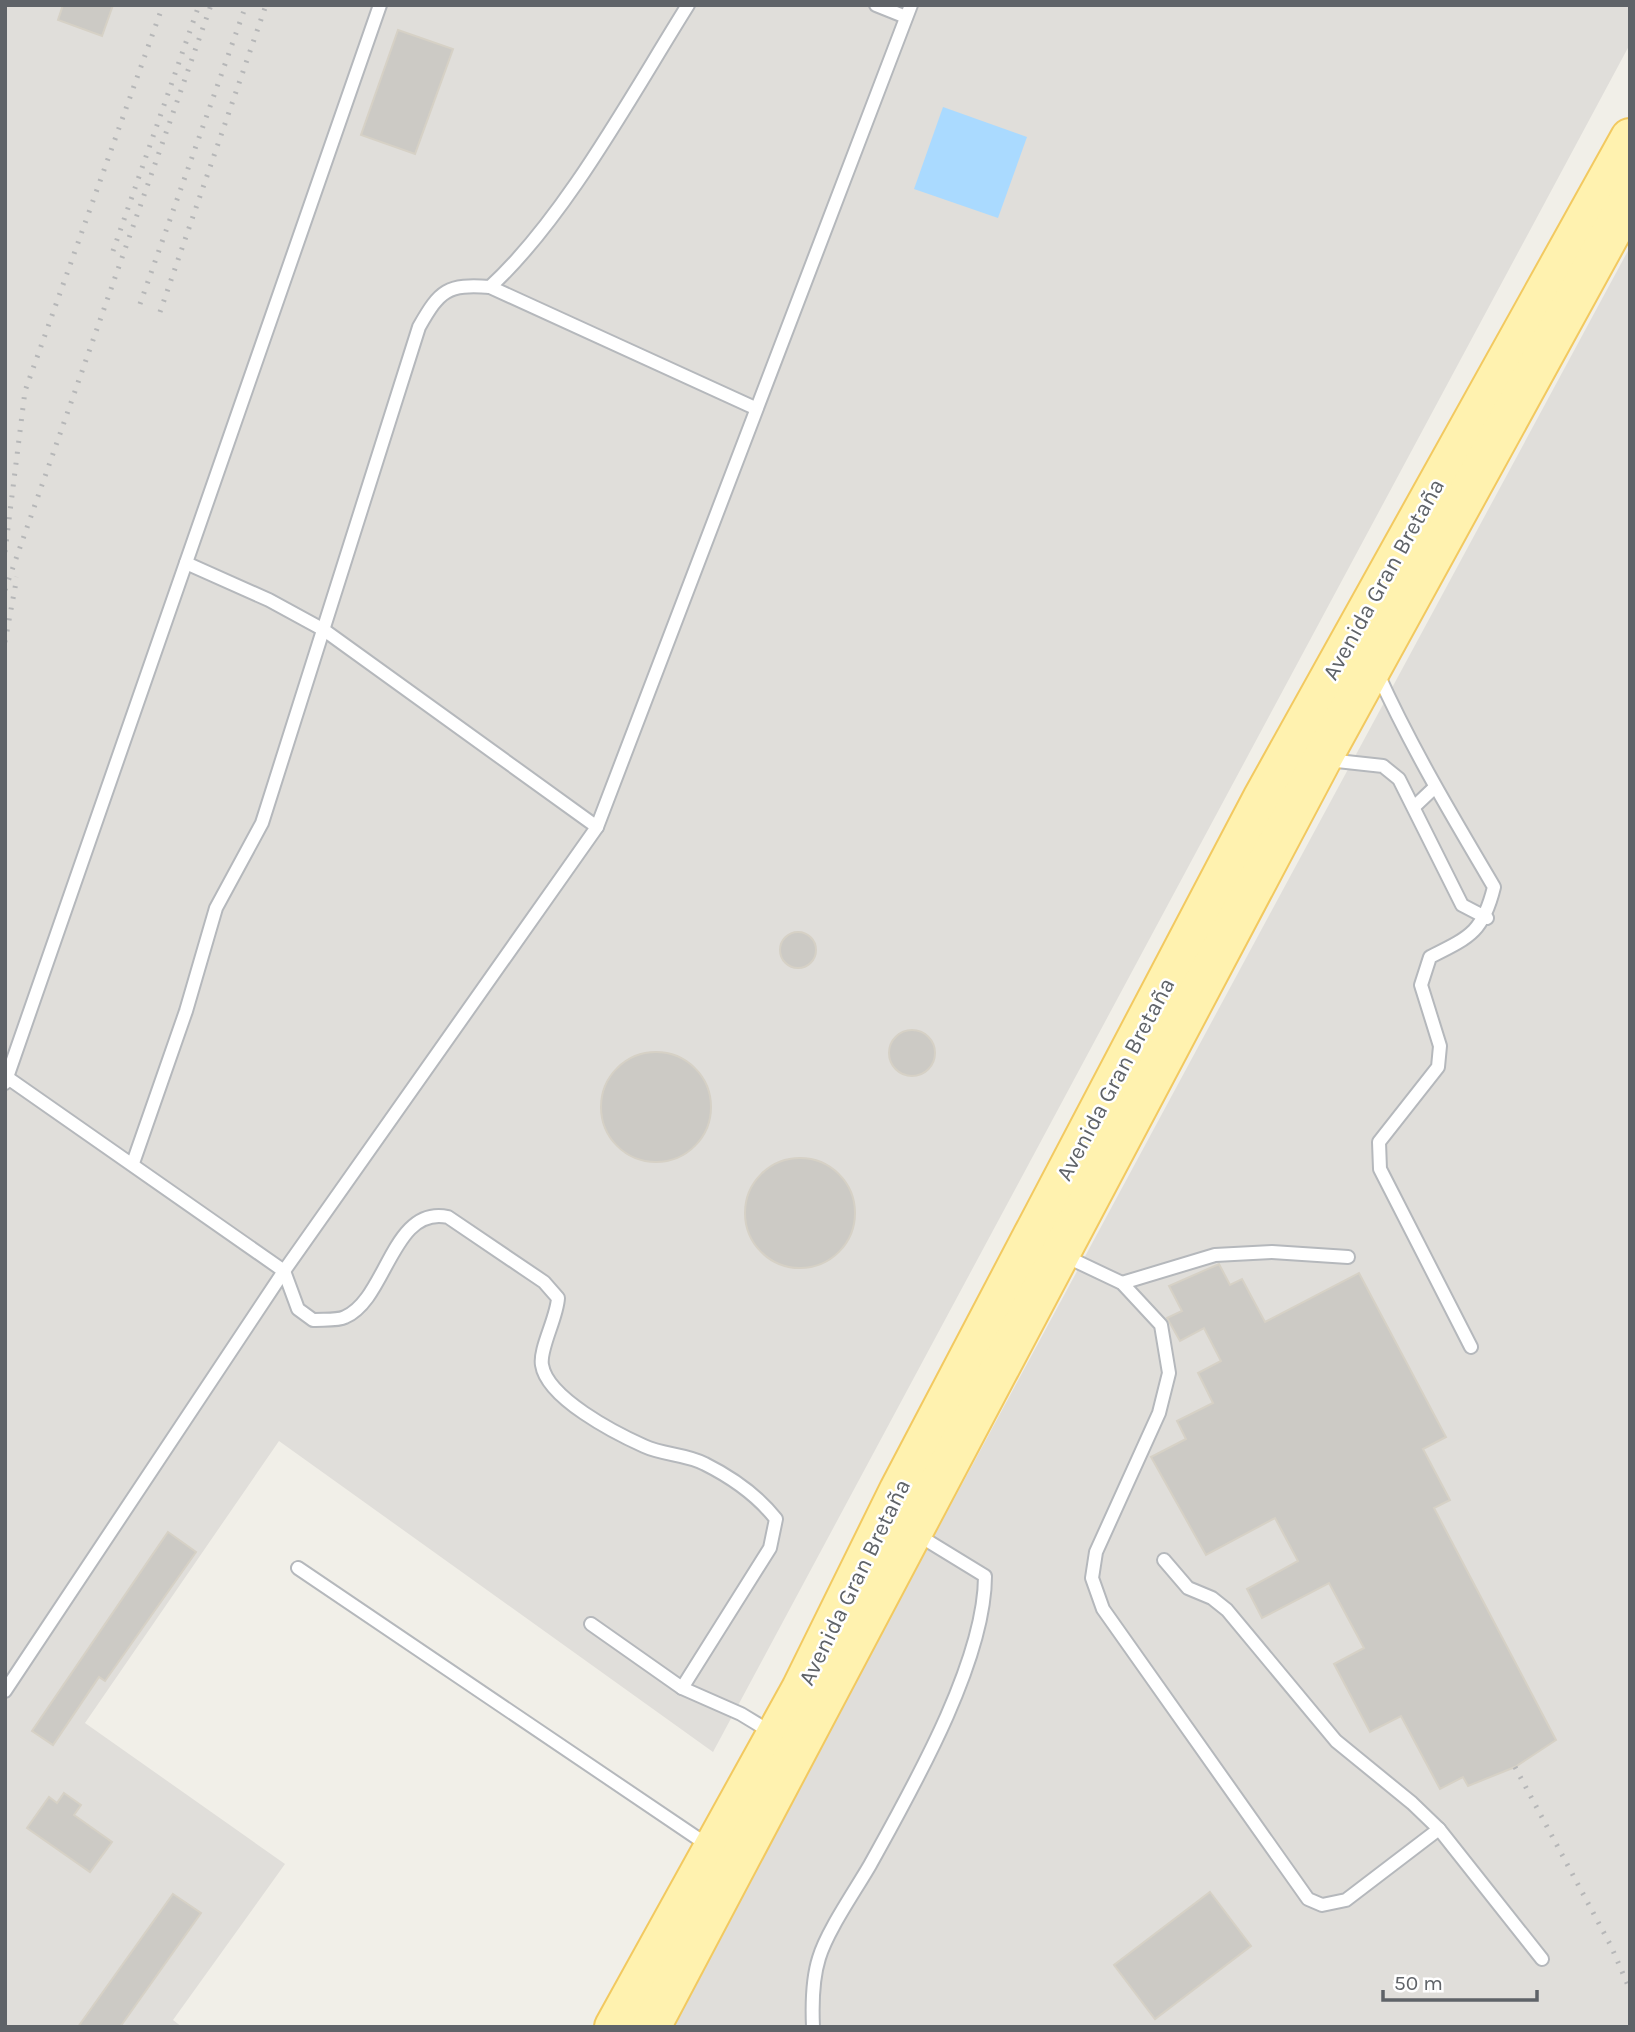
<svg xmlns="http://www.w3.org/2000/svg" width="1635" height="2032" font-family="Karla,sans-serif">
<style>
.industrial{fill:#e0deda}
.water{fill:#aadaff}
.building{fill:#cccac5;stroke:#d6d1c6;stroke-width:2}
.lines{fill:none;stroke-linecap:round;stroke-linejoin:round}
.lane-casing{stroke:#b5b8bc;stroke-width:16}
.primary-casing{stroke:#f2c960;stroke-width:42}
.lane{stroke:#fff;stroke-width:12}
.primary{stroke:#fff2af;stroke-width:38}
.rail{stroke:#b6b7b8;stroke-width:5;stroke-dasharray:2 9;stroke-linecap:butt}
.labels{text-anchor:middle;stroke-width:5;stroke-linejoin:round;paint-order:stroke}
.street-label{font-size:23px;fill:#5f6368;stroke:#fff}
</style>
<rect width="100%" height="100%" fill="#f1efe8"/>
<!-- industrial -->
<g class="industrial">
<path d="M5 5H1630V44L713 1752 279 1441 85 1723 285 1864 173 2020 182 2027H5Z"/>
<path d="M1630 247V2027H669Z"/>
</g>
<!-- water -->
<path class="water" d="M943 107 1027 137 998 218 914 189Z"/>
<!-- building -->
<g class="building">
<path d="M63 5H113L102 36 58 20Z"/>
<path d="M398 30 453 49 415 154 361 135Z"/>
<circle cx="798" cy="950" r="18"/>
<circle cx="912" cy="1053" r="23"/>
<circle cx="656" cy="1107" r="55"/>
<circle cx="800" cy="1213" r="55"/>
<path d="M1219 1264 1230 1285 1242 1279 1265 1322 1359 1273 1446 1437 1423 1449 1450 1500 1434 1508 1556 1740 1515 1767 1468 1786 1463 1777 1440 1789 1401 1716 1370 1732 1334 1664 1364 1648 1329 1583 1262 1618 1247 1589 1298 1561 1275 1518 1206 1555 1151 1457 1186 1439 1177 1421 1213 1403 1198 1373 1221 1361 1204 1328 1180 1341 1167 1318 1182 1311 1169 1286Z"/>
<path d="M168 1532 196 1552 105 1681 99 1677 53 1745 32 1731Z"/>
<path d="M64 1793 81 1805 74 1815 112 1842 90 1872 27 1828 49 1797 57 1803Z"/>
<path d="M1210 1892 1251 1946 1155 2019 1114 1965Z"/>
<path d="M173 1894 201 1913 120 2027H78Z"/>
</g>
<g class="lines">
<!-- lane casing -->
<g class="lane-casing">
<g id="lane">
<path d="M876 5 906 17"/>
<path d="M490 287C566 217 632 94 688 5"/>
<path d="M186 563 269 600 324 630 597 827"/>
<path d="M1377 672C1411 747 1452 816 1494 887 1483 932 1470 937 1430 957L1421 985 1440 1046 1438 1067 1379 1142 1380 1169 1471 1347"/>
<path d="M1328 760 1383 766 1399 779 1462 905 1487 918"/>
<path d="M1414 807 1434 788"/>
<path d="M5 1076 284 1271 298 1309 313 1320C322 1319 337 1321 345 1317 387 1299 392 1205 448 1217L544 1282 558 1298C557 1318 539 1349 542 1365 547 1398 615 1433 644 1446 663 1455 687 1454 705 1464 733 1478 757 1495 776 1519L770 1548 682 1688"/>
<path d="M5 1083 380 5"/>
<path d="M133 1163 186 1011 216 908 262 823 419 327C440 290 447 284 490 287L755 408"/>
<path d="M1065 1256 1122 1283 1161 1325 1169 1373 1159 1413 1096 1552 1092 1578 1103 1609 1308 1899 1322 1905 1346 1900 1439 1829"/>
<path d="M1122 1283 1215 1255 1272 1252 1348 1257"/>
<path d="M1164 1560 1188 1588 1212 1598 1227 1610 1336 1741 1412 1803 1439 1829 1542 1959"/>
<path d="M298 1568 709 1846"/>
<path d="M591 1624 682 1688 741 1714 774 1734"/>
<path d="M5 1691 284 1271 597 827 911 5"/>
<path d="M813 2027C812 2004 812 1980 819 1958 827 1931 855 1891 870 1865 912 1789 985 1662 985 1576L918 1535"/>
</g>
</g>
<!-- primary casing -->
<g class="primary-casing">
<g id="primary">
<path d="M614 2027 801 1689 899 1490 1262 799 1630 138"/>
<path d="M651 2027 1322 759 1630 198"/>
</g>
</g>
<!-- lane -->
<use href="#lane" class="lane"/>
<!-- primary -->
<use href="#primary" class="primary"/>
<!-- rail -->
<g class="rail">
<path d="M113 251 199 5"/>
<path d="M140 304 246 5"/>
<path d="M160 312 266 5"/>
<path d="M5 552 25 391 163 5"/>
<path d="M5 590 211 5"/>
<path d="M5 642 17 577"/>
<path d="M1515 1767 1611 1946 1630 1990"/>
</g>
</g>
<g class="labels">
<!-- street labels -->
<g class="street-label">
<text transform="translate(1383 579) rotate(-61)" y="8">Avenida Gran Bretaña</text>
<text transform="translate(1115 1079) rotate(-62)" y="8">Avenida Gran Bretaña</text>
<text transform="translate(854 1582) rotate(-64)" y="8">Avenida Gran Bretaña</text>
</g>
</g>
<!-- border -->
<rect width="1635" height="2032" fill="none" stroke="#5f6368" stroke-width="14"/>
<!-- scale -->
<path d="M1383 1990v10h154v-10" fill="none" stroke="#5f6368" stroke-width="3.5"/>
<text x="1394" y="1990" font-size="21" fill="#5f6368" stroke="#ffffff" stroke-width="5" paint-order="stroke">50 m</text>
</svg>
